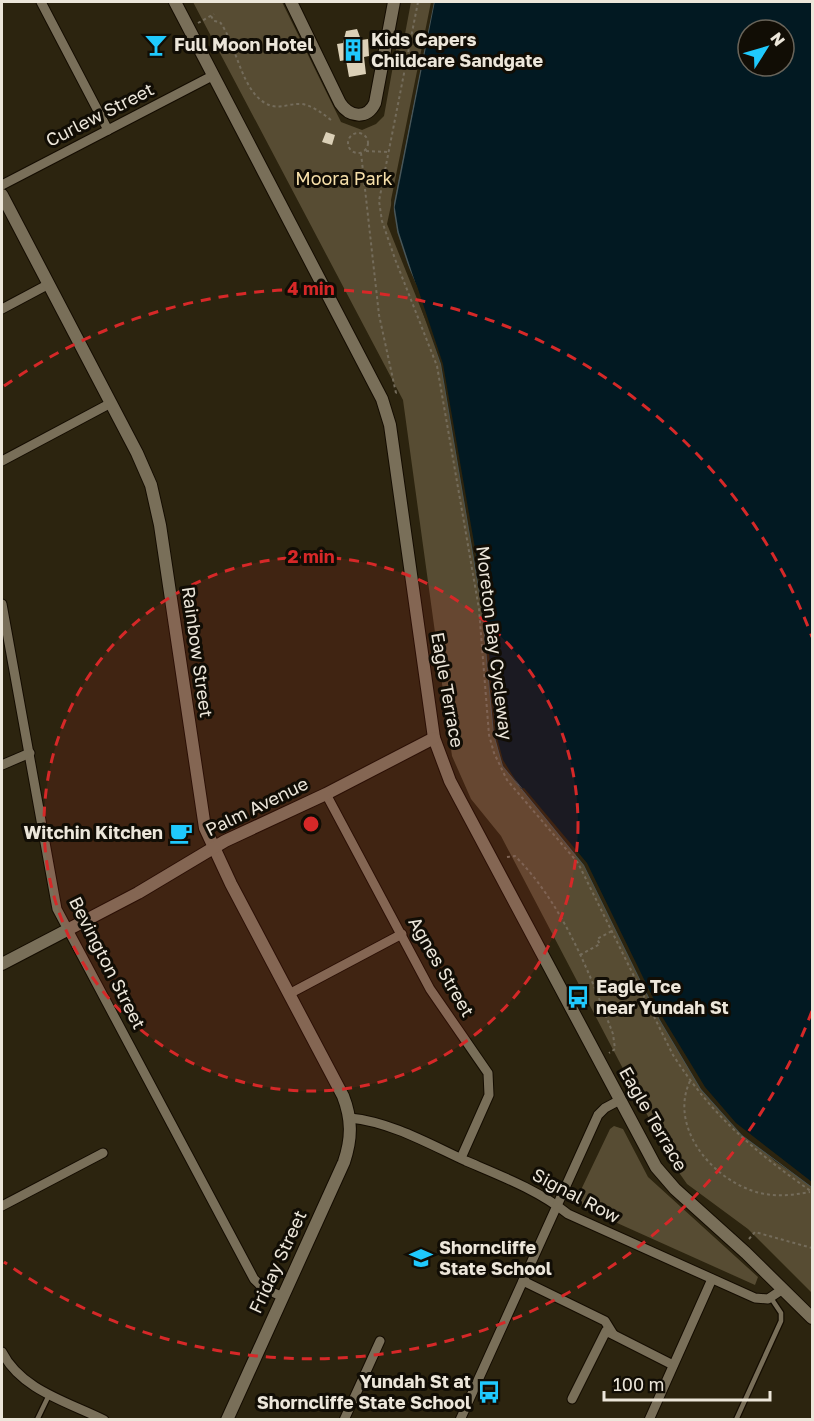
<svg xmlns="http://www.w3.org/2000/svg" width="814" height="1421" font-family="'Golos Text',sans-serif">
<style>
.green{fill:#574c33}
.water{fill:#021922;stroke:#485659;stroke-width:1.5;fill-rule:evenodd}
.pier{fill:#2c240f}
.building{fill:#dbd0b7}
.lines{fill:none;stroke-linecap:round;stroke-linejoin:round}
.service-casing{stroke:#140c00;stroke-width:7}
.minor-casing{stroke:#140c00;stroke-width:11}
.tertiary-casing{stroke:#140c00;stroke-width:14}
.path{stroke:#746c5b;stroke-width:2;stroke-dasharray:3 3;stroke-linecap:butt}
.service{stroke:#796f59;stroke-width:4.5}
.minor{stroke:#796f59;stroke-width:9}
.tertiary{stroke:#796f59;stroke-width:12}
.ring{fill:none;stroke:#d62828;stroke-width:3;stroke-dasharray:10 8}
.labels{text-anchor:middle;stroke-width:6;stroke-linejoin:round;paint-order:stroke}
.poi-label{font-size:18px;font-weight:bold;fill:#ece6da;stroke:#110d05;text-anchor:start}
.street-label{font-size:18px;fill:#ece6da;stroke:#110d05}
.park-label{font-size:18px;fill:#f6dfa9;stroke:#110d05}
.centre{fill:#d62828;stroke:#110d05;stroke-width:3}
.ring-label{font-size:18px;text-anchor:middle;font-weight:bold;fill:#d62828;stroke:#110d05;stroke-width:6;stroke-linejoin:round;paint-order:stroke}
</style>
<rect width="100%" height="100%" fill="#2c240f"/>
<!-- green -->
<g class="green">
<path d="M193 2H282L341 122 362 130 376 124 384 116 398 38 405 34 411 2H435L387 224 444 366 587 867 731 1123 776 1162 812 1186V1293L748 1229 687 1184 673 1164 501 836 471 799 452 756 403 400Z"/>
<path d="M614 1126 623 1129 648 1177 758 1277 755 1285 586 1209 580 1201 579 1194 610 1129Z"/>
</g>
<!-- water -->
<path class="water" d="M434 2H812V1187L742 1135 701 1089 660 1020 584 865 503 766 494 734 482 606 441 364 398 232 394 207ZM748 30H784V66H748Z"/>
<!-- pier -->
<g class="pier">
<path d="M431 2H434L394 200 393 223 391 200Z"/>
<path d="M398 243 417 286 443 364 485 606 496 734 503 760 521 789 524 788 587 863 663 1018 705 1087 736 1123 812 1182V1187L742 1135 701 1089 660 1020 584 865 503 766 494 734 482 606 441 364Z"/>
</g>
<!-- building -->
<g class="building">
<path d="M357 29 361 40 368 39 369 56 364 57 366 74 349 77 346 60 340 61 337 44 343 43 346 31Z"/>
<path d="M326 132 335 135 332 145 322 142Z"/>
</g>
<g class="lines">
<!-- service casing -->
<g class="service-casing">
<g id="service">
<path d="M37 1420 49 1395"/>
<path d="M736 1420 781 1321V1313L771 1298"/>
</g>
</g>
<!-- minor casing -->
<g class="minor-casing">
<g id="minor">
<path d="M41 2 108 130"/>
<path d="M2 185 214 75"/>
<path d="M2 309 49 284"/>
<path d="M2 461 111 403"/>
<path d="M2 604 57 909 254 1279 263 1288 281 1296"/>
<path d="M2 765 30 753"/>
<path d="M326 794 430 989 488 1073 489 1095 461 1158"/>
<path d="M289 994 402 934"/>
<path d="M350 1118C391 1122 429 1144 466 1161 501 1176 538 1190 568 1214L755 1298 768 1299 783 1289"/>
<path d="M2 1206 103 1153"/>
<path d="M523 1281 605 1321 613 1334"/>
<path d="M2 1352C21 1390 68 1402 104 1420"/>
<path d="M572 1399 606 1331 673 1365"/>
<path d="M344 1420 380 1341"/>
<path d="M460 1420 598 1115 605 1108 620 1100"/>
<path d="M649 1420 712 1279"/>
</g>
</g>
<!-- tertiary casing -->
<g class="tertiary-casing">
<g id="tertiary">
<path d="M175 2 382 399 390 425 434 738 450 781 656 1167 675 1189 746 1253 812 1318"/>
<path d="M291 2 340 103C349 117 367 120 375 103L394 2"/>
<path d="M2 195 137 453 151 485 160 525 205 828 231 884 343 1096C352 1119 352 1138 344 1162L227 1420"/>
<path d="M2 964 138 893 225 841 326 794 434 738"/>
</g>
</g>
<!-- path -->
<g class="path">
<path d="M418 2 379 201 382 221 395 259 437 366 479 609 489 735 494 753 507 780 578 863 673 1055C713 1117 753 1150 812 1192"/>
<path d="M211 16 214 21 220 22C237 46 241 89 265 103 278 111 288 103 302 104 313 106 322 113 331 120"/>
<path d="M198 23 214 14"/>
<circle cx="358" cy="143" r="10"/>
<path d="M366 151 387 152"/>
<path d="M361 153 379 315 396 393 393 394"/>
<path d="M507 857 515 856C563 904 589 972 613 1034L615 1049 609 1053"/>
<path d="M580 955 600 944 597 939 612 931"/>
<path d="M690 1081C668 1128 714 1182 760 1193 777 1197 793 1195 810 1192"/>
<path d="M749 1239 755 1232 812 1248"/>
</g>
<!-- service -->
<use href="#service" class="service"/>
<!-- minor -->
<use href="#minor" class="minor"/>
<!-- tertiary -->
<use href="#tertiary" class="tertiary"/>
</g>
<!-- distance rings -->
<circle cx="311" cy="824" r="267" fill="#d62828" fill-opacity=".12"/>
<g class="ring">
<circle cx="311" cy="824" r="267"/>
<path d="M812 1011A535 535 0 0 1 4 1262M4 386A535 535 0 0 1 812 637"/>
</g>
<!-- icons -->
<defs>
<g id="bar-bare" transform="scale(1.8)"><path d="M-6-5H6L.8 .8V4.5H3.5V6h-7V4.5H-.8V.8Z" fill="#1fc9fd" stroke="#110d05" stroke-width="2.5" paint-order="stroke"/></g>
<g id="building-bare" transform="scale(1.8)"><path d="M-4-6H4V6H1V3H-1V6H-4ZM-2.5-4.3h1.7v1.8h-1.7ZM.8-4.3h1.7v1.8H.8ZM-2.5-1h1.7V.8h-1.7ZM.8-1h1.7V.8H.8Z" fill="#1fc9fd" stroke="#110d05" stroke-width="2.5" paint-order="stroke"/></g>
<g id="cafe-bare" transform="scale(1.8)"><path d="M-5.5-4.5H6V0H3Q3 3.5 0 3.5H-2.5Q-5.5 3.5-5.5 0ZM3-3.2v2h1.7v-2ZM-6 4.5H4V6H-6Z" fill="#1fc9fd" stroke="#110d05" stroke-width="2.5" paint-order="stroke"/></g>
<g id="bus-bare" transform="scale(1.8)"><path d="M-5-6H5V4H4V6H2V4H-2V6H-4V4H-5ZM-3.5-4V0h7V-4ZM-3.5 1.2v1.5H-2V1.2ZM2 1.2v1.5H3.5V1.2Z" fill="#1fc9fd" stroke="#110d05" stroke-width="2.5" paint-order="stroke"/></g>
<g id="school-bare" transform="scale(1.8)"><path d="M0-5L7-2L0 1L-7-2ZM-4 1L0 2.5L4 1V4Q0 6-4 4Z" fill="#1fc9fd" stroke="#110d05" stroke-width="2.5" paint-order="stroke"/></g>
</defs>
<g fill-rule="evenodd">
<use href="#bar-bare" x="156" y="45"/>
<use href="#building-bare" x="353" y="50"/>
<use href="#cafe-bare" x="181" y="833"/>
<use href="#bus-bare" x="578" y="997"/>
<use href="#school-bare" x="421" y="1258"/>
<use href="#bus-bare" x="489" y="1392"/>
</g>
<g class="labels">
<!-- poi labels -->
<g class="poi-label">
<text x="371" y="46">Kids Capers<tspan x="371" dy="21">Childcare Sandgate</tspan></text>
<text x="174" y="51">Full Moon Hotel</text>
<text x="163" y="839" text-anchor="end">Witchin Kitchen</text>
<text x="596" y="993">Eagle Tce<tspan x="596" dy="21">near Yundah St</tspan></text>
<text x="439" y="1254">Shorncliffe<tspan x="439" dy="21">State School</tspan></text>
<text x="471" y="1388" text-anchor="end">Yundah St at<tspan x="471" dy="21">Shorncliffe State School</tspan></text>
</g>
<!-- street labels -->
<g class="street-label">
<text transform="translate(100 115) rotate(-27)" y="6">Curlew Street</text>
<text transform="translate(494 643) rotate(83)" y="6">Moreton Bay Cycleway</text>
<text transform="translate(197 652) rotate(82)" y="6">Rainbow Street</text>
<text transform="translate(447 690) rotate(80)" y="6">Eagle Terrace</text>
<text transform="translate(257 807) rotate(-26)" y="6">Palm Avenue</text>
<text transform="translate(107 963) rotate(63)" y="6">Bevington Street</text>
<text transform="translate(441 967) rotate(60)" y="6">Agnes Street</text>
<text transform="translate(653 1119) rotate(60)" y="6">Eagle Terrace</text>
<text transform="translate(576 1196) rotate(28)" y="6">Signal Row</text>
<text transform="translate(278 1262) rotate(-65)" y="6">Friday Street</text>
</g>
<!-- park labels -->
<g class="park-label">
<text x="344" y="185">Moora Park</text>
</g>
</g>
<circle cx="311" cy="824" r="9" class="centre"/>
<g class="ring-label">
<text x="311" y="295">4 min</text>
<text x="311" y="563">2 min</text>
</g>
<!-- border -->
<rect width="814" height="1421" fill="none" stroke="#ece6da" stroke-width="6"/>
<!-- north arrow -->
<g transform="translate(766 48) rotate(53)"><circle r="28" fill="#110d05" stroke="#69645a" stroke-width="1.5"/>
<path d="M0-4.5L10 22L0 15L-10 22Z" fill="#1fc9fd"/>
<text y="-9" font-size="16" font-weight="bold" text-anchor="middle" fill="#ece6da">N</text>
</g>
<!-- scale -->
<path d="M604 1391v9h166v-9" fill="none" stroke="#ece6da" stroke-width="3"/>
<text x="613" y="1391" font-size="18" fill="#ece6da" stroke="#110d05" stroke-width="4.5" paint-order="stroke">100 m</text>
</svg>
